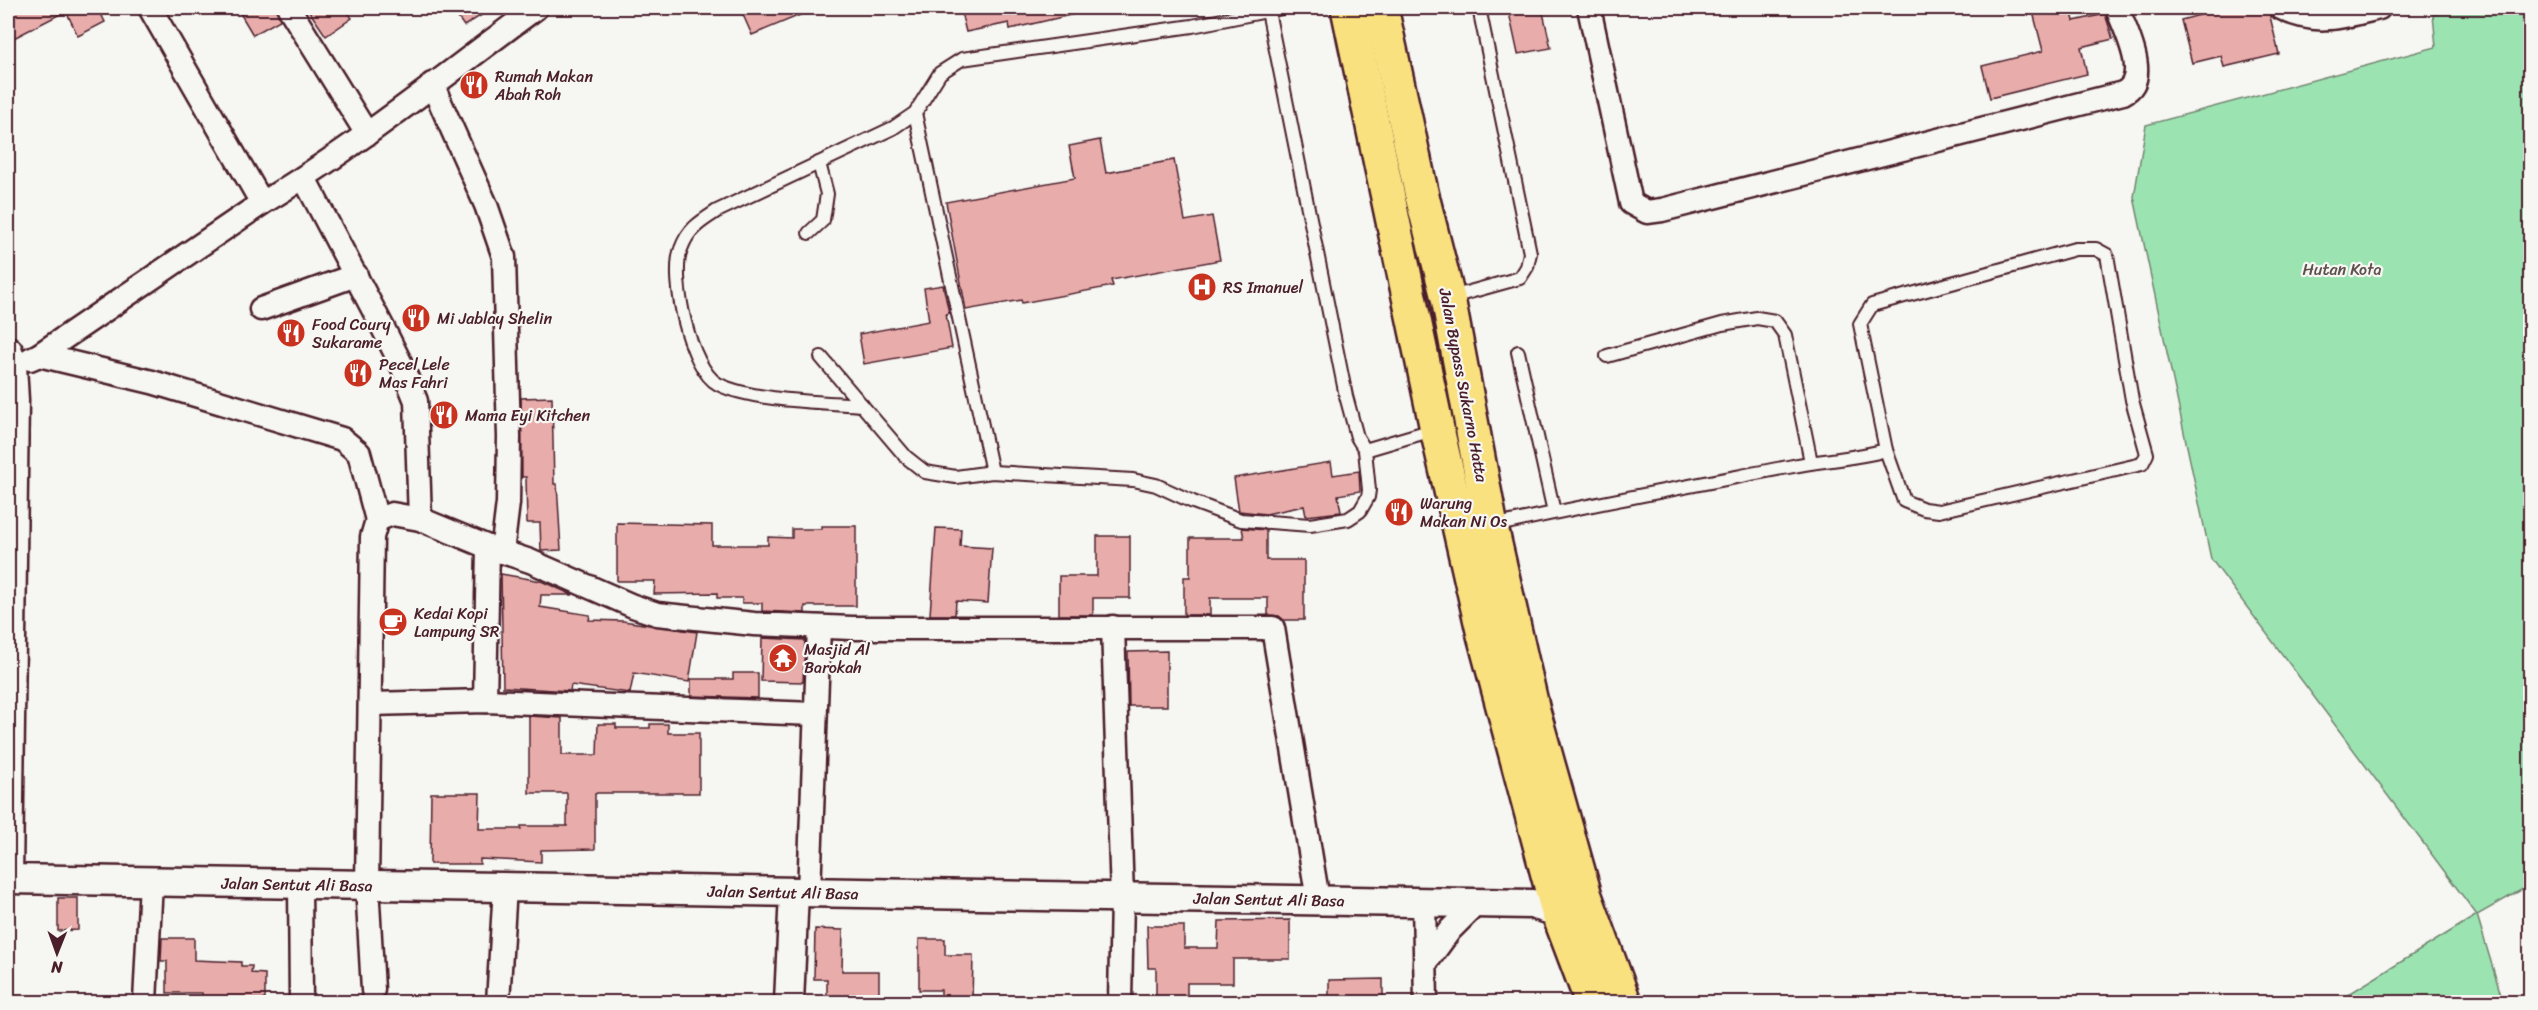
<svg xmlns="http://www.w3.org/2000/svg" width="2538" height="1010" font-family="Sriracha,sans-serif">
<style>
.green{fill:#9be4b2;stroke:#72826e;stroke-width:1.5}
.building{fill:#e8adab;stroke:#4a1f2b;stroke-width:1.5}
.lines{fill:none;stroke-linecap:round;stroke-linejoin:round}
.service-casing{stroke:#4a1f2b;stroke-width:16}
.minor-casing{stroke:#4a1f2b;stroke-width:27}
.tertiary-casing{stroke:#4a1f2b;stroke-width:33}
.trunk-casing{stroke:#4a1f2b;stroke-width:38}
.service{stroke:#f6f6f2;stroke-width:12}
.minor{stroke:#f6f6f2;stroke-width:22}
.tertiary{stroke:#f6f6f2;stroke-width:28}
.trunk{stroke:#fae180;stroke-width:33}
.labels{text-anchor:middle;stroke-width:4.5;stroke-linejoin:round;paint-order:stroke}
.poi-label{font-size:16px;fill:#4a1f2b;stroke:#f6f6f2;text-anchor:start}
.park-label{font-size:16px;fill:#5e504d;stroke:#f6f6f2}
.street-label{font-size:16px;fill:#4a1f2b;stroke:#f6f6f2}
</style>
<rect width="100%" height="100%" fill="#f6f6f2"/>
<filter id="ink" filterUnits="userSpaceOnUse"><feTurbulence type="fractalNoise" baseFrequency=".0167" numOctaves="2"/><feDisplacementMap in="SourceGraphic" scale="12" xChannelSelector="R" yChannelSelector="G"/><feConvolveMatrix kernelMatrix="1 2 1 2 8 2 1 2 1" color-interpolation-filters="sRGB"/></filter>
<g filter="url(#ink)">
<!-- green -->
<path class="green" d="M2467 8H2530V885L2477 915 2503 1002H2336L2477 915 2211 559 2134 197 2146 125 2436 47 2433 15Z"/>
<!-- building -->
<g class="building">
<path d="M8 8H98L105 22 78 36 66 11 8 41Z"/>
<path d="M237 8H276L280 20 253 35Z"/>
<path d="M307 8H345L352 18 326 36Z"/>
<path d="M451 8H493L464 26Z"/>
<path d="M740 8H817L752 35Z"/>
<path d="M960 8H1074L1075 14 1010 29 1009 23 966 32Z"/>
<path d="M1508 8H1542L1551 48 1518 54Z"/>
<path d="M2032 8H2071L2074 21 2105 14 2113 39 2081 47 2087 74 1990 98 1982 66 2043 51Z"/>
<path d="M2210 8H2268L2279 54 2224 67 2221 56 2192 63 2181 20 2211 12Z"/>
<path d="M1100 140 1106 173 1174 160 1185 221 1212 216 1220 260 1111 280 1113 286 1022 303 1021 300 966 310 946 202 1075 178 1069 146Z"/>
<path d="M943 285 949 313 946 314 952 348 864 364 859 334 929 321 924 288Z"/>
<path d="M552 397 554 484H557L561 550 541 551 540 523H527L526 477H522L521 398Z"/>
<path d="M1331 462 1333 475 1359 471 1360 491 1338 495 1341 512 1306 516 1304 506 1266 514 1239 511 1234 478Z"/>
<path d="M617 523 712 525V545H768V537L792 538V529H822V526H856V606H805V613L762 611V603H742V598H717V593L654 594 655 581H617Z"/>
<path d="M936 528 961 529 960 546 992 548 988 603 956 601 955 615H930Z"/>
<path d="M1242 528 1266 530V560H1304V620H1284L1279 616 1268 615V598H1210V615H1184V577H1190V538H1244Z"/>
<path d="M1097 536H1130V598H1093V615H1059V576H1097Z"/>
<path d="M501 574 541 581 573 595H541L540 607 590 615 589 620 623 621 697 632 689 682 634 673 630 693 571 685 570 691 503 687Z"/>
<path d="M762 638 805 640 803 682 761 681Z"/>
<path d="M1167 651V706H1129L1128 652Z"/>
<path d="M733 673H758V698L691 696V679H733Z"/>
<path d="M529 716 562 718V755H597L598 724H616V728H650V724H668V733H699V793H597L595 794V849L541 850V862L480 859V864H430L431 793H480L479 829H521V826H567V793H529Z"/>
<path d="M58 898H78V930L58 931Z"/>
<path d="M1290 920V959H1233V983H1187V1002H1156V968H1148L1147 926H1184V948H1218L1219 921Z"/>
<path d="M815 929 843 930 842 971H879V1002H827V979H814Z"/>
<path d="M162 938H194V960L241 962V966H252L251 973 265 974V999L202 1000V993H167V961H161Z"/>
<path d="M919 939H945V955H973L972 1002H941V990H919Z"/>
<path d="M1383 979V1002H1329V980Z"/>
</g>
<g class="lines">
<!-- service casing -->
<g class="service-casing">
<g id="service">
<path d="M915 113 992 472"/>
<path d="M809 233 823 220 827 194 819 163"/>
<path d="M2075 249H2096L2107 255 2132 400 2147 454 2142 464 1939 511 1924 509 1904 501 1886 450 1860 324 1872 305Z"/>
<path d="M1448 298 1520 278 1527 267 1530 253 1479 8"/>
<path d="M1518 352 1554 512"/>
<path d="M1607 356 1722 324 1757 318 1775 321 1785 335 1811 462"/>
<path d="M821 357 906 457 925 472 956 477 992 472 1133 480 1156 485 1193 502 1241 520 1310 525 1348 519 1360 511 1368 497 1369 490 1365 450 1357 437 1346 396 1268 11"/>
<path d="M862 405C823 402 751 401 718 384 690 369 670 278 681 249 688 229 700 222 717 211L893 128 915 113 940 73 962 59 1192 26 1282 8"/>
<path d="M1365 450 1436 429"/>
<path d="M1493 526C1591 504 1689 486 1788 467 1821 460 1854 459 1886 450"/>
</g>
</g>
<!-- minor casing -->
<g class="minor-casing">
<g id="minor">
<path d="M150 8 262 203C358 146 446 74 536 8"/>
<path d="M289 8 367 134"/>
<path d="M1589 8 1631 203 1647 212 1662 210 2123 93C2152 79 2125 30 2117 8"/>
<path d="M2281 8C2316 26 2342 17 2379 8"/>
<path d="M432 84 486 205 504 257 509 437 508 503 502 552"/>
<path d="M304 178 383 328 402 366 416 401 420 519"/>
<path d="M261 309 356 275"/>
<path d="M39 355 152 382 342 439 359 453 377 520"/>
<path d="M30 359 39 355 262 203"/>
<path d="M1113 627 1122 897 1120 1002"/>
<path d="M485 701 488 547"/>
<path d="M371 704 485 701 815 714"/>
<path d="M300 884 301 1002"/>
<path d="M809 892 819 627"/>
<path d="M1424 902 1426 1002"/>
<path d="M1425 964 1450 930 1477 903"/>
<path d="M373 990 367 885 372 537 377 520 392 514 420 519 488 547 530 561 633 606 657 614 754 624 852 628H1273L1318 900"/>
<path d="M145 1002 151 881"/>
<path d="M498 1002 505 887"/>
</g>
</g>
<!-- tertiary casing -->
<g class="tertiary-casing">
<g id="tertiary">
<path d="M8 351 12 366 14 400 8 879 1532 904 1558 912"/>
<path d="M789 1002 794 892"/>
</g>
</g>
<!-- trunk casing -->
<g class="trunk-casing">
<g id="trunk">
<path d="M1348 8 1437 429 1484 635 1558 912 1592 1002"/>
<path d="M1381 8 1422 196 1448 298 1491 527 1533 711 1585 896 1624 1002"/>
</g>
</g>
<!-- service -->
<use href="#service" class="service"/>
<!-- minor -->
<use href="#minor" class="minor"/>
<!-- tertiary -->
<use href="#tertiary" class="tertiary"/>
<!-- trunk -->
<use href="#trunk" class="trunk"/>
</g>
</g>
<!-- icons -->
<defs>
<g id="restaurant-disc" transform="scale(1.5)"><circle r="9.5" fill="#c8321e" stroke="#f6f6f2"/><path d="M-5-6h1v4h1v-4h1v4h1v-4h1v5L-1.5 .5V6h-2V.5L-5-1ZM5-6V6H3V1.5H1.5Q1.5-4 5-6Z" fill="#fff"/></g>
<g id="hospital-disc" transform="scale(1.5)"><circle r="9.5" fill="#c8321e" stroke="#f6f6f2"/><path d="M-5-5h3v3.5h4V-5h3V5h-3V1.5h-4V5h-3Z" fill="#fff"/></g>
<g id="cafe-disc" transform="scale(1.5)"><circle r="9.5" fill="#c8321e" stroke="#f6f6f2"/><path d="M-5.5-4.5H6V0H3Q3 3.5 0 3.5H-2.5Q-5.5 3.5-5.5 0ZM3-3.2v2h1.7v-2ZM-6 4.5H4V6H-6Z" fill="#fff"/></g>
<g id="temple-disc" transform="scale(1.5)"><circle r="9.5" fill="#c8321e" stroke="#f6f6f2"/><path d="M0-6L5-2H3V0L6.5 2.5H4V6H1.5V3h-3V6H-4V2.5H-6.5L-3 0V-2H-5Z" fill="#fff"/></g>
</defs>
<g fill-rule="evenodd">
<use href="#restaurant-disc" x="474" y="85"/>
<use href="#hospital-disc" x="1202" y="287"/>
<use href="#restaurant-disc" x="416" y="318"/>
<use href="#restaurant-disc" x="291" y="333"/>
<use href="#restaurant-disc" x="358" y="373"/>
<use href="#restaurant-disc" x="444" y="415"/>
<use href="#restaurant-disc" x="1399" y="512"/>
<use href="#cafe-disc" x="393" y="622"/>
<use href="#temple-disc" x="783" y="658"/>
</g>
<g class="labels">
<!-- poi labels -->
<g class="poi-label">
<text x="495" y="82">Rumah Makan<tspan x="495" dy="18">Abah Roh</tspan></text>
<text x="1223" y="293">RS Imanuel</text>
<text x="437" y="324">Mi Jablay Shelin</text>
<text x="312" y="330">Food Coury<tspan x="312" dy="18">Sukarame</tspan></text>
<text x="379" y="370">Pecel Lele<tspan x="379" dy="18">Mas Fahri</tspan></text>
<text x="465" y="421">Mama Eyi Kitchen</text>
<text x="1420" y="509">Warung<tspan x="1420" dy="18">Makan Ni Os</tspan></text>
<text x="414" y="619">Kedai Kopi<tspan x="414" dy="18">Lampung SR</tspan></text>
<text x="804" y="655">Masjid Al<tspan x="804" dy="18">Barokah</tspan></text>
</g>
<!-- park labels -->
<g class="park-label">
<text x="2342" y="275">Hutan Kota</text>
</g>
<!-- street labels -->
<g class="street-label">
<text transform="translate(1464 385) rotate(79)" y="6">Jalan Bypass Sukarno Hatta</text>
<text transform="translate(297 884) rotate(1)" y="6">Jalan Sentut Ali Basa</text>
<text transform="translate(783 892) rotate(1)" y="6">Jalan Sentut Ali Basa</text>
<text transform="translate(1269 899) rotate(1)" y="6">Jalan Sentut Ali Basa</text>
</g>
</g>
<!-- margin -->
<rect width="2538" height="1010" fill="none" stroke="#f6f6f2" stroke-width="30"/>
<rect x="15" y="15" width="2508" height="980" fill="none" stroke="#4a1f2b" stroke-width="2" filter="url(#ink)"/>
<!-- north arrow -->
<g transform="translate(57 953) rotate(181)" stroke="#f6f6f2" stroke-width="4.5" paint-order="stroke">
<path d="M0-4.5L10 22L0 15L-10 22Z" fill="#4a1f2b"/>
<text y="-9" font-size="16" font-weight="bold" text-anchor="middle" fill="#4a1f2b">N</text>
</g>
</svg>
